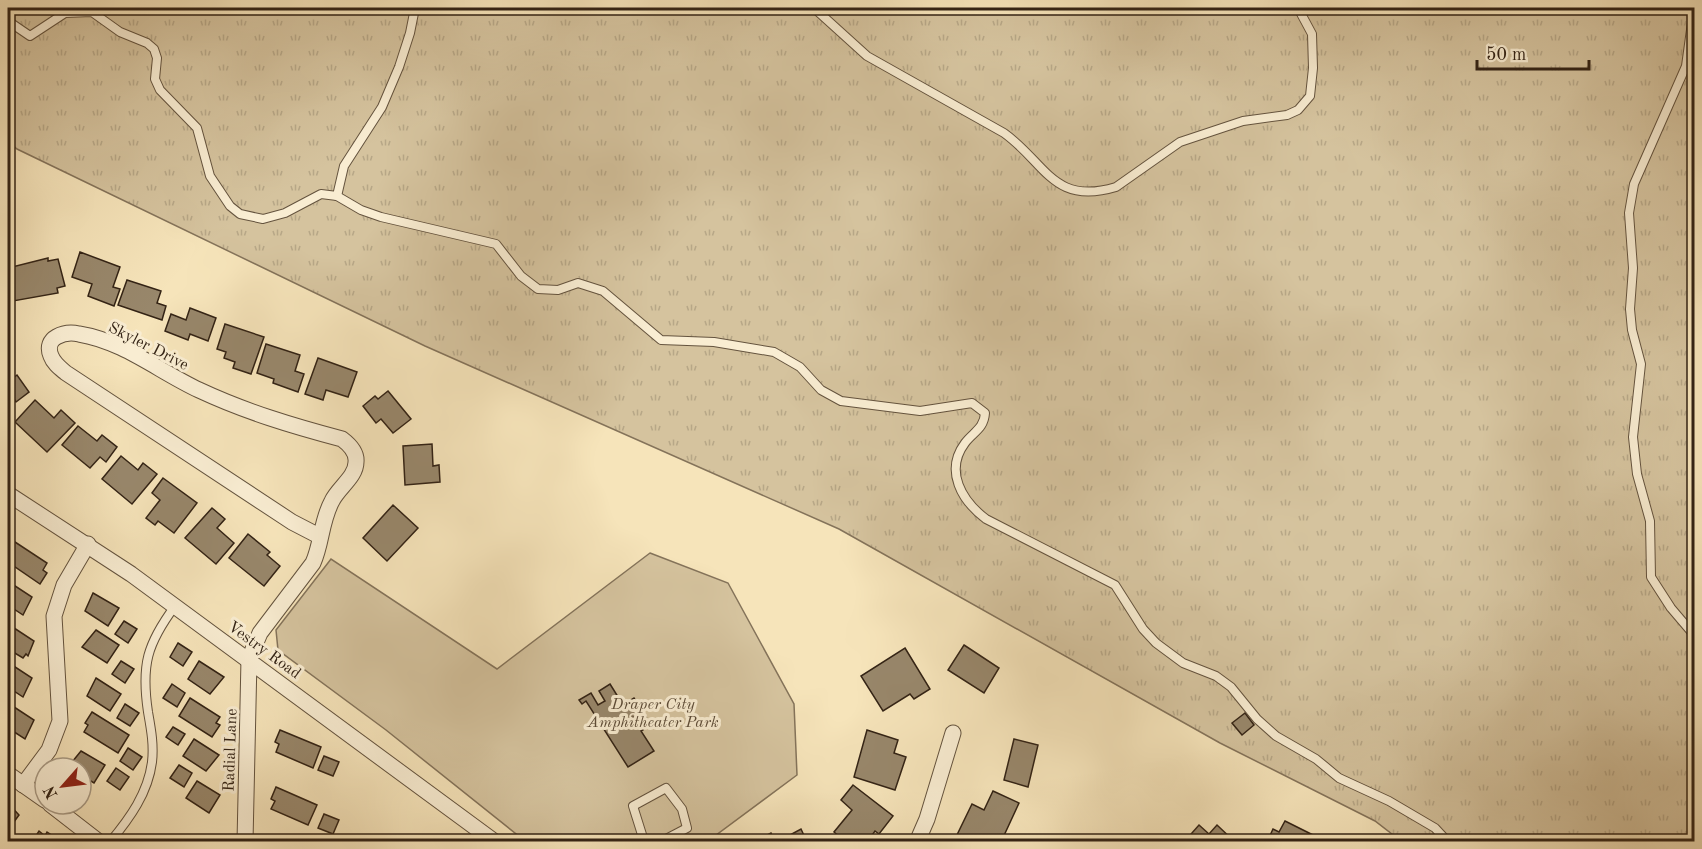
<svg xmlns="http://www.w3.org/2000/svg" width="1702" height="849" font-family="'Old Standard TT',serif">
<style>
.grass{fill:url(#grass-tufts);stroke:#84735a;stroke-width:1.5}
.park{fill:#d5c39e;stroke:#84735a;stroke-width:1.5}
.building{fill:#98876b;stroke:#332315;stroke-width:1.5}
.lines{fill:none;stroke-linecap:round;stroke-linejoin:round}
.lane-casing{stroke:#64533e;stroke-width:10}
.street-casing{stroke:#64533e;stroke-width:17}
.lane{stroke:#f9edd2;stroke-width:8}
.street{stroke:#f9edd2;stroke-width:15}
.labels{text-anchor:middle;stroke-width:6;stroke-linejoin:round;paint-order:stroke}
.street-label{font-size:16px;fill:#332315;stroke:#f9edd2}
.park-label{font-size:16px;font-style:italic;fill:#5c4b37;stroke:#f9edd2}
</style>
<defs>
<pattern id="grass-tufts" width="24" height="20" patternUnits="userSpaceOnUse" patternTransform="scale(1.5)"><rect width="24" height="20" fill="#d5c39e"/><path d="M3 7l-1-3M5 7V3M7 7l1-3M15 17l-1-3M17 17v-4M19 17l1-3" fill="none" stroke="#b7a787"/></pattern>
</defs>
<rect width="100%" height="100%" fill="#f6e4ba"/>
<filter id="stains"><feTurbulence type="fractalNoise" baseFrequency=".00333" numOctaves="4"/><feColorMatrix values="0 0 0 0 .2 0 0 0 0 .09 0 0 0 0 .02 0 0 0 .5 -.17"/></filter>
<radialGradient id="worn" r=".72"><stop offset=".6" stop-color="#630" stop-opacity="0"/><stop offset="1" stop-color="#630" stop-opacity=".3"/></radialGradient>
<!-- grass -->
<path class="grass" d="M8 8H1694V841H1401L1375 821 1220 743 839 529 425 346 17 149 8 141Z"/>
<!-- park -->
<path class="park" d="M650 553 728 583 794 704 797 775 708 841H525L386 730 278 650 276 630 331 559 497 669Z"/>
<!-- building -->
<g class="building">
<path d="M80 252 120 267 113 287 120 289 114 306 88 296 92 284 72 277Z"/>
<path d="M48 258V261L58 259 65 286 57 288 58 293 13 301 8 268Z"/>
<path d="M127 280 161 291 157 303 166 306 162 320 118 305Z"/>
<path d="M190 308 216 318 208 341 190 334 188 340 165 331 171 314 186 320Z"/>
<path d="M225 324 264 337 251 374 233 368 235 362 224 358 226 352 217 349Z"/>
<path d="M266 344 300 355 295 371 304 374 298 392 273 383 274 379 257 373Z"/>
<path d="M318 358 357 372 348 397 326 390 323 400 305 394Z"/>
<path d="M8 370 13 378 17 375 29 392 16 402 13 397 8 401Z"/>
<path d="M388 391 411 419 393 433 381 419 376 423 363 406 375 396 378 399Z"/>
<path d="M35 400 54 418 61 410 75 423 47 452 15 422Z"/>
<path d="M78 426 97 441 102 435 117 447 106 462 100 457 90 468 62 445Z"/>
<path d="M432 444 433 466 439 465 440 482 405 485 403 446Z"/>
<path d="M121 456 138 470 143 463 157 474 132 504 102 479Z"/>
<path d="M163 478 197 503 174 533 158 521 155 525 146 518 160 500 152 493Z"/>
<path d="M393 505 418 528 387 561 363 538Z"/>
<path d="M212 508 225 519 217 528 234 543 216 564 185 538Z"/>
<path d="M248 534 270 552 267 555 280 566 264 586 229 558Z"/>
<path d="M15 542 47 563 43 570 47 573 40 584 8 562V554Z"/>
<path d="M9 582 32 597 23 615 8 605Z"/>
<path d="M93 593 119 608 108 626 85 611Z"/>
<path d="M124 621 137 629 128 643 115 634Z"/>
<path d="M11 626 34 641 28 656 26 654 23 658 8 649V631Z"/>
<path d="M96 630 119 645 107 663 82 647Z"/>
<path d="M178 643 192 652 183 666 170 657Z"/>
<path d="M964 645 999 668 984 693 948 670Z"/>
<path d="M905 648 930 689 914 699 910 694 883 711 861 676Z"/>
<path d="M121 661 134 669 125 683 112 674Z"/>
<path d="M199 661 224 677 210 694 188 679Z"/>
<path d="M9 663 32 678 23 697 8 687Z"/>
<path d="M96 678 121 694 110 711 87 696Z"/>
<path d="M172 684 185 693 177 707 163 698Z"/>
<path d="M610 684 623 705 634 698 651 725 641 731 654 751 628 767 586 701 582 704 579 700 591 693 598 705 605 701 599 691Z"/>
<path d="M190 698 220 717 216 723 220 725 212 737 179 716Z"/>
<path d="M125 704 139 713 130 726 117 718Z"/>
<path d="M11 705 34 720 25 739 8 728V710Z"/>
<path d="M92 712 129 735 118 753 84 732 88 725 85 723Z"/>
<path d="M1245 713 1254 725 1242 735 1232 723Z"/>
<path d="M173 727 185 734 178 745 166 737Z"/>
<path d="M280 730 321 747 313 768 276 752 279 744 275 742Z"/>
<path d="M867 730 898 740 894 753 906 757 895 790 854 777Z"/>
<path d="M194 739 219 755 206 771 183 756Z"/>
<path d="M1014 739 1038 745 1028 787 1004 780Z"/>
<path d="M128 748 142 757 133 770 120 761Z"/>
<path d="M81 751 105 765 94 783 81 775V768L68 767Z"/>
<path d="M324 756 339 762 333 776 318 770Z"/>
<path d="M179 765 192 773 184 787 170 778Z"/>
<path d="M116 768 129 777 120 790 107 781Z"/>
<path d="M197 781 220 795 209 813 186 798Z"/>
<path d="M853 785 893 816 879 834 875 831 867 842H846L834 832 852 810 841 800Z"/>
<path d="M276 787 317 805 308 825 271 809 275 801 271 799Z"/>
<path d="M993 791 1019 803 1001 842 954 841 972 804 984 810Z"/>
<path d="M8 803 19 815 8 830Z"/>
<path d="M324 814 339 820 333 834 318 828Z"/>
<path d="M1285 821 1321 839 1320 842H1267L1273 829 1279 832Z"/>
<path d="M1199 825 1209 834 1217 825 1235 842H1184Z"/>
<path d="M801 829 807 842H777Z"/>
<path d="M39 831 45 836 47 832 59 840 32 842Z"/>
<path d="M771 833 775 842H763L761 838Z"/>
</g>
<g class="lines">
<!-- lane casing -->
<g class="lane-casing">
<g id="lane">
<path d="M814 8 867 56 1004 133C1046 163 1053 206 1116 187L1180 142 1243 121 1287 115 1298 110 1310 96 1313 68 1312 34 1298 8"/>
<path d="M1694 8 1686 66 1634 184 1629 213 1633 268 1630 309 1632 330 1641 364 1633 437 1637 474 1650 521 1651 577 1671 608 1694 635"/>
<path d="M8 21 30 36 65 13 92 12 120 32 147 43 154 49 157 58 155 79 160 90 197 128 210 176 230 206 240 214 263 219 285 213 321 194 337 196 361 210 381 217 496 244 521 276 538 289 558 290 578 283 603 291 661 340 714 342 774 352 800 367 821 390 841 401 920 411 972 403 985 413C984 429 973 432 965 443 944 471 962 501 986 519L1115 585 1143 629 1156 643 1183 663 1216 676 1231 687 1257 719 1276 736 1316 759 1339 778 1389 801 1435 828 1448 842"/>
<path d="M337 196 344 166 382 107 399 67 410 33 415 8"/>
<path d="M666 788 682 809 687 828 666 839 644 841 633 806Z"/>
<path d="M110 842C130 818 148 793 152 762 154 745 151 729 148 712 141 665 147 644 175 606"/>
</g>
</g>
<!-- street casing -->
<g class="street-casing">
<g id="street">
<path d="M8 494 131 574 495 842"/>
<path d="M8 774 45 800"/>
<path d="M23 785 49 750 60 721 54 616 64 585 88 544"/>
<path d="M50 804 99 842"/>
<path d="M245 842 249 659 260 633 313 563C322 543 321 521 332 501 338 488 356 477 356 462 357 452 350 445 342 439 293 426 246 412 199 390 160 372 123 341 79 334 65 331 43 337 51 356 54 364 60 368 66 373L292 522 319 536"/>
<path d="M917 842 927 819 953 733"/>
</g>
</g>
<!-- lane -->
<use href="#lane" class="lane"/>
<!-- street -->
<use href="#street" class="street"/>
</g>
<g class="labels">
<!-- street labels -->
<g class="street-label">
<text transform="translate(149 345) rotate(27)" y="6">Skyler Drive</text>
<text transform="translate(265 649) rotate(36)" y="6">Vestry Road</text>
<text transform="translate(229 750) rotate(-88)" y="6">Radial Lane</text>
</g>
<!-- park labels -->
<g class="park-label">
<text x="653" y="709">Draper City<tspan x="653" dy="18">Amphitheater Park</tspan></text>
</g>
</g>
<!-- margin -->
<rect width="1702" height="849" fill="none" stroke="#f6e4ba" stroke-width="30"/>
<rect x="9" y="9" width="1684" height="831" fill="none" stroke="#332315" stroke-width="3"/>
<rect x="15" y="15" width="1672" height="819" fill="none" stroke="#332315" stroke-width="1.5"/>
<!-- north arrow -->
<g transform="translate(63 786) rotate(242)"><circle r="28" fill="#f9edd2" stroke="#aa9c86" stroke-width="1.5"/>
<path d="M0-4.5L10 22L0 15L-10 22Z" fill="#8f2418"/>
<text y="-9" font-size="16" font-weight="bold" text-anchor="middle" fill="#332315">N</text>
</g>
<!-- scale -->
<path d="M1477 60v9h112v-9" fill="none" stroke="#332315" stroke-width="3"/>
<text x="1486" y="60" font-size="18" fill="#332315" stroke="#f9edd2" stroke-width="4.5" paint-order="stroke">50 m</text>
<rect width="100%" height="100%" filter="url(#stains)"/>
<rect width="100%" height="100%" fill="url(#worn)"/>
</svg>
